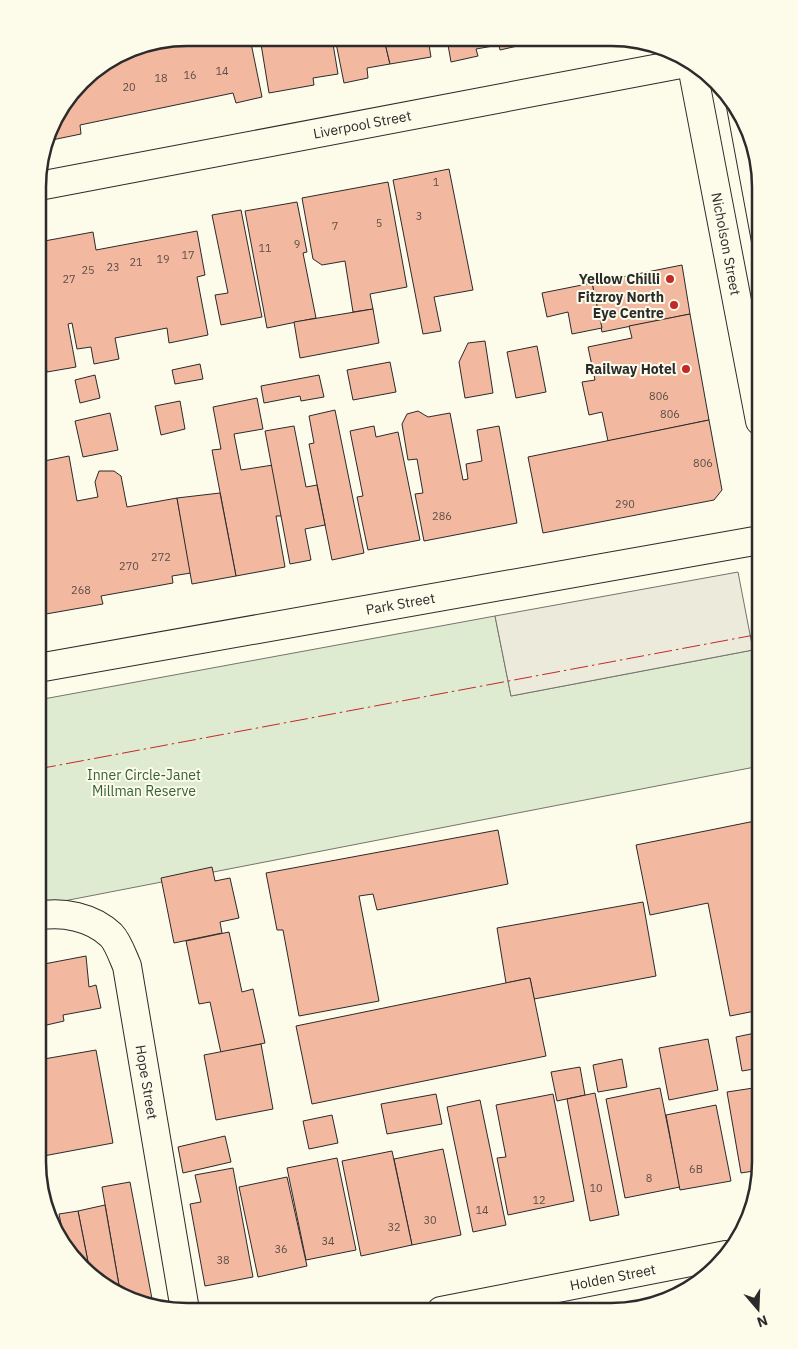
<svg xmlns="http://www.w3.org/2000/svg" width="798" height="1349" font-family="'IBM Plex Sans',sans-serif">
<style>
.green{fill:#deebd1;stroke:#74746e}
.parking{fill:#eceadb;stroke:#74746e}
.building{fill:#f2b8a0;stroke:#2b2b2b}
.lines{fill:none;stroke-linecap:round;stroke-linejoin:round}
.street-casing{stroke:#2b2b2b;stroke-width:30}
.secondary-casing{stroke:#2b2b2b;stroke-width:30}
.primary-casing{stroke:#2b2b2b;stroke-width:30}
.street{stroke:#fdfbea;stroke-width:28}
.secondary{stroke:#fdfbea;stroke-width:28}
.primary{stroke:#fdfbea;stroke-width:28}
.tram{stroke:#2b2b2b;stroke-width:1}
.power{stroke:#c62828;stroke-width:1;stroke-dasharray:18 4 2.5 4;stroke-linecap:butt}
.poi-dot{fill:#c62828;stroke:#fdfbea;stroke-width:2}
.labels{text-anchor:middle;stroke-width:4;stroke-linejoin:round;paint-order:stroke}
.number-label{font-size:11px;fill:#5d4e48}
.street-label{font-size:14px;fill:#2b2b2b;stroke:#fdfbea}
.poi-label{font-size:14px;font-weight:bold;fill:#2b2b2b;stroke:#fdfbea;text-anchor:end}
.park-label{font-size:14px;fill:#34623c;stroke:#fdfbea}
.rim{fill:none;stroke:#2b2b2b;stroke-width:2.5}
</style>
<rect width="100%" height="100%" fill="#fdfbea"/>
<!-- green -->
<path class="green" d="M495 616 511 696 753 650 760 690V766L38 906V700Z"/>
<!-- parking -->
<path class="parking" d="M738 572 753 650 511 696 495 616Z"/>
<!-- building -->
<g class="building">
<path d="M187 37 250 38 262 97 236 103 233 93 80 125 81 134 47 141 53 121 88 75 130 49Z"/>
<path d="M260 38H332L338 74 313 78 314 85 269 93Z"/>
<path d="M335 38 384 39 390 64 367 68 368 78 344 83Z"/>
<path d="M384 39H428L431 57 390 64Z"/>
<path d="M447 39 535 40V42L500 50 499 45 476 49 478 56 451 62Z"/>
<path d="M541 40H564L542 44Z"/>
<path d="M449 169 473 290 434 297 441 331 423 334 393 180Z"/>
<path d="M388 182 407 287 370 294 373 309 353 312 345 261 322 265 313 259 302 198Z"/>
<path d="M297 202 307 252 303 253 316 318 267 328 245 211Z"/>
<path d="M241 210 262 317 221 325 215 295 228 293 212 215Z"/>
<path d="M197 231 205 275 197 277 208 335 169 343 167 328 115 338 119 359 94 364 91 347 77 349 72 323 68 324 76 367 47 372 45 361 39 362V242L93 232 96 250Z"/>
<path d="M682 265 690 314 602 332 592 283Z"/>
<path d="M592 283 602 328 572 334 568 312 547 317 542 293Z"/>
<path d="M373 309 379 343 300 358 294 322Z"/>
<path d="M690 314 709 420 608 441 602 412 589 415 582 382 595 380 588 347 632 338 629 326Z"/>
<path d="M485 341 493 393 465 398 459 362 468 343Z"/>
<path d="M537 346 546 392 516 398 507 352Z"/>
<path d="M390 362 396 392 353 400 347 370Z"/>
<path d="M200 364 203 379 175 384 172 370Z"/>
<path d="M95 375 100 398 80 403 75 380Z"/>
<path d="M319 375 324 397 301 401 300 396 264 403 261 386Z"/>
<path d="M257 398 263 429 234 434 241 470 273 465 282 516H276L285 567 236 576 212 450 221 449 213 407Z"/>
<path d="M180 401 185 429 161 435 155 406Z"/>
<path d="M335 410 364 553 332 560 309 444 314 443 309 416Z"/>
<path d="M418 411 428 417 450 413 463 480 468 479 466 464 482 461 477 430 499 426 517 523 424 541 415 494 423 493 417 459 408 460 402 424 407 414Z"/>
<path d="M110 413 118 450 83 457 75 421Z"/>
<path d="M709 420 722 490 714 500 543 533 528 457Z"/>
<path d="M294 426 306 487 317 485 325 525 305 529 311 560 290 564 265 431Z"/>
<path d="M374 426 376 437 398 432 420 540 368 550 357 497 363 496 350 431Z"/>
<path d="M43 454 44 461 69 456 77 501 98 497 95 482 99 471H114L121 476 127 507 177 498 191 573 172 576 173 583 101 596 103 604 46 614 38 571V455Z"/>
<path d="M220 493 236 576 192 584 177 498Z"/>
<path d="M38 599 43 620 38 621Z"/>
<path d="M760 820V1010L730 1016 708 903 650 915 636 845Z"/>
<path d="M498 830 508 884 377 910 373 894 359 896 379 1001 299 1016 283 930H277L266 873Z"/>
<path d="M212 867 215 881 230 878 239 918 220 922 222 933 174 943 161 878Z"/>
<path d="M643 902 656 976 534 999 530 978 506 983 497 928Z"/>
<path d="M229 932 242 992 253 989 265 1043 221 1053 210 1002 199 1004 186 941Z"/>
<path d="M86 956 89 987 96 985 101 1008 63 1015 64 1021 38 1027V970L44 969V964Z"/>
<path d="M530 978 546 1056 312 1104 296 1026Z"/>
<path d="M760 1032V1068L742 1071 736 1037Z"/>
<path d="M708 1039 718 1090 669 1100 659 1048Z"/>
<path d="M261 1044 273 1109 216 1120 204 1055Z"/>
<path d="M96 1050 113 1143 38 1157V1060Z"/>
<path d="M622 1059 627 1087 598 1092 593 1065Z"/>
<path d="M580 1067 585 1095 557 1101 551 1072Z"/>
<path d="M760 1087V1170L741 1173 727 1092Z"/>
<path d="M660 1088 680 1187 625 1198 606 1099Z"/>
<path d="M595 1093 619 1215 590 1221 567 1099Z"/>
<path d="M436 1094 442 1124 387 1134 381 1104Z"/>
<path d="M553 1094 574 1201 508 1215 497 1158 506 1157 496 1105Z"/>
<path d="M480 1100 506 1225 473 1232 447 1107Z"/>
<path d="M716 1105 731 1181 680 1190 666 1115Z"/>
<path d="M332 1115 338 1143 309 1149 303 1121Z"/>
<path d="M225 1136 231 1162 183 1173 178 1147Z"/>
<path d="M443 1149 461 1235 412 1245 394 1159Z"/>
<path d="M392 1151 412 1245 361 1256 342 1161Z"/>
<path d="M337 1158 356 1250 306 1260 287 1168Z"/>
<path d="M233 1168 253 1277 205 1286 190 1204 201 1202 195 1175Z"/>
<path d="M287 1177 307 1266 258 1277 239 1187Z"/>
<path d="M130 1182 153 1304 120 1291 102 1187Z"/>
<path d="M105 1205 120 1291 96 1281 90 1272 78 1211Z"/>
<path d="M53 1209 57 1229 49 1219 47 1211Z"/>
<path d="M78 1211 90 1272 64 1239 59 1214Z"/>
</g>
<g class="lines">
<!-- street casing -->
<g class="street-casing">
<g id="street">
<path id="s1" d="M39 186 686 63"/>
<path id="s2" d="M38 668 760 540"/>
<path id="s3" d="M38 916C62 911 92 917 111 935 118 942 123 957 127 966L185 1310"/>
</g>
</g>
<!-- secondary casing -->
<g class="secondary-casing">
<g id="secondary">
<path id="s4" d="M441 1311 726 1255"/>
</g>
</g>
<!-- primary casing -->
<g class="primary-casing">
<g id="primary">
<path id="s5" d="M692 66 760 421"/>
</g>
</g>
<!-- street -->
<use href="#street" class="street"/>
<!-- secondary -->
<use href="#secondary" class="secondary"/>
<!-- primary -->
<use href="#primary" class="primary"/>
<!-- tram -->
<g class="tram">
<path d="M724 94 760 288"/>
<path d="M748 129 760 193"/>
</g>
<!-- power -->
<path class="power" d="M38 769 760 634"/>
</g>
<!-- markers -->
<g class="poi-dot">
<circle cx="670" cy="279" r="5"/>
<circle cx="674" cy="305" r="5"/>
<circle cx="686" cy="369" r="5"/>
</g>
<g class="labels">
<!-- number labels -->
<g class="number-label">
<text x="222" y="75">14</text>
<text x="190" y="79">16</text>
<text x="161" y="82">18</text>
<text x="129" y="91">20</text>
<text x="436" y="186">1</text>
<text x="419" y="220">3</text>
<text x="379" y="227">5</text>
<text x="335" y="230">7</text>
<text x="297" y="248">9</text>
<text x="265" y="252">11</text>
<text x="188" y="259">17</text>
<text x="163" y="263">19</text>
<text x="136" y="266">21</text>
<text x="113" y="271">23</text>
<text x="88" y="274">25</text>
<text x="69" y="283">27</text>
<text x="659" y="400">806</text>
<text x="670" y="418">806</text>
<text x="703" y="467">806</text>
<text x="625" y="508">290</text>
<text x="442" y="520">286</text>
<text x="161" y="561">272</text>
<text x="129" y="570">270</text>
<text x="81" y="594">268</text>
<text x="696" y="1173">6B</text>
<text x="649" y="1182">8</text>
<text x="596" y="1192">10</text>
<text x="539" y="1204">12</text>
<text x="482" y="1214">14</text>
<text x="430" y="1224">30</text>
<text x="394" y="1231">32</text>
<text x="328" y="1245">34</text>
<text x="281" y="1253">36</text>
<text x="223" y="1264">38</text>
</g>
<!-- street labels -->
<g class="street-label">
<text dy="5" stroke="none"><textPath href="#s1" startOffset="329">Liverpool Street</textPath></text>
<text dy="5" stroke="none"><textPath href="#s5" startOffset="181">Nicholson Street</textPath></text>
<text dy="5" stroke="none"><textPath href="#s2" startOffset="368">Park Street</textPath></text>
<text dy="5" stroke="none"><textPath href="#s3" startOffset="231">Hope Street</textPath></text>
<text dy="5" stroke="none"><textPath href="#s4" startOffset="175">Holden Street</textPath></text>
</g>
<!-- poi labels -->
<g class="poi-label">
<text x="660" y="284">Yellow Chilli</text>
<text x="664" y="302">Fitzroy North<tspan x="664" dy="16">Eye Centre</tspan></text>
<text x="676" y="374">Railway Hotel</text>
</g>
<!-- park labels -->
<g class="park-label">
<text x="144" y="780">Inner Circle-Janet<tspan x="144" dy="16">Millman Reserve</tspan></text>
</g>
</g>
<!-- crop -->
<path d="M0 0H798V1349H0ZM187 46H611A141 141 0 0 1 752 187V1162A141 141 0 0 1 611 1303H187A141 141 0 0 1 46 1162V187A141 141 0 0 1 187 46Z" fill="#fdfbea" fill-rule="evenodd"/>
<path class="rim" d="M187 46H611A141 141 0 0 1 752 187V1162A141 141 0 0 1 611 1303H187A141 141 0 0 1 46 1162V187A141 141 0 0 1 187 46Z"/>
<!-- north arrow -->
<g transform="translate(758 1309) rotate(161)" stroke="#fdfbea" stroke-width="4" paint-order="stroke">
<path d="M0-4L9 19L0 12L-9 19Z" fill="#2b2b2b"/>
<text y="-8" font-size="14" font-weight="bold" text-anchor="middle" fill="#2b2b2b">N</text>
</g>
</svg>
